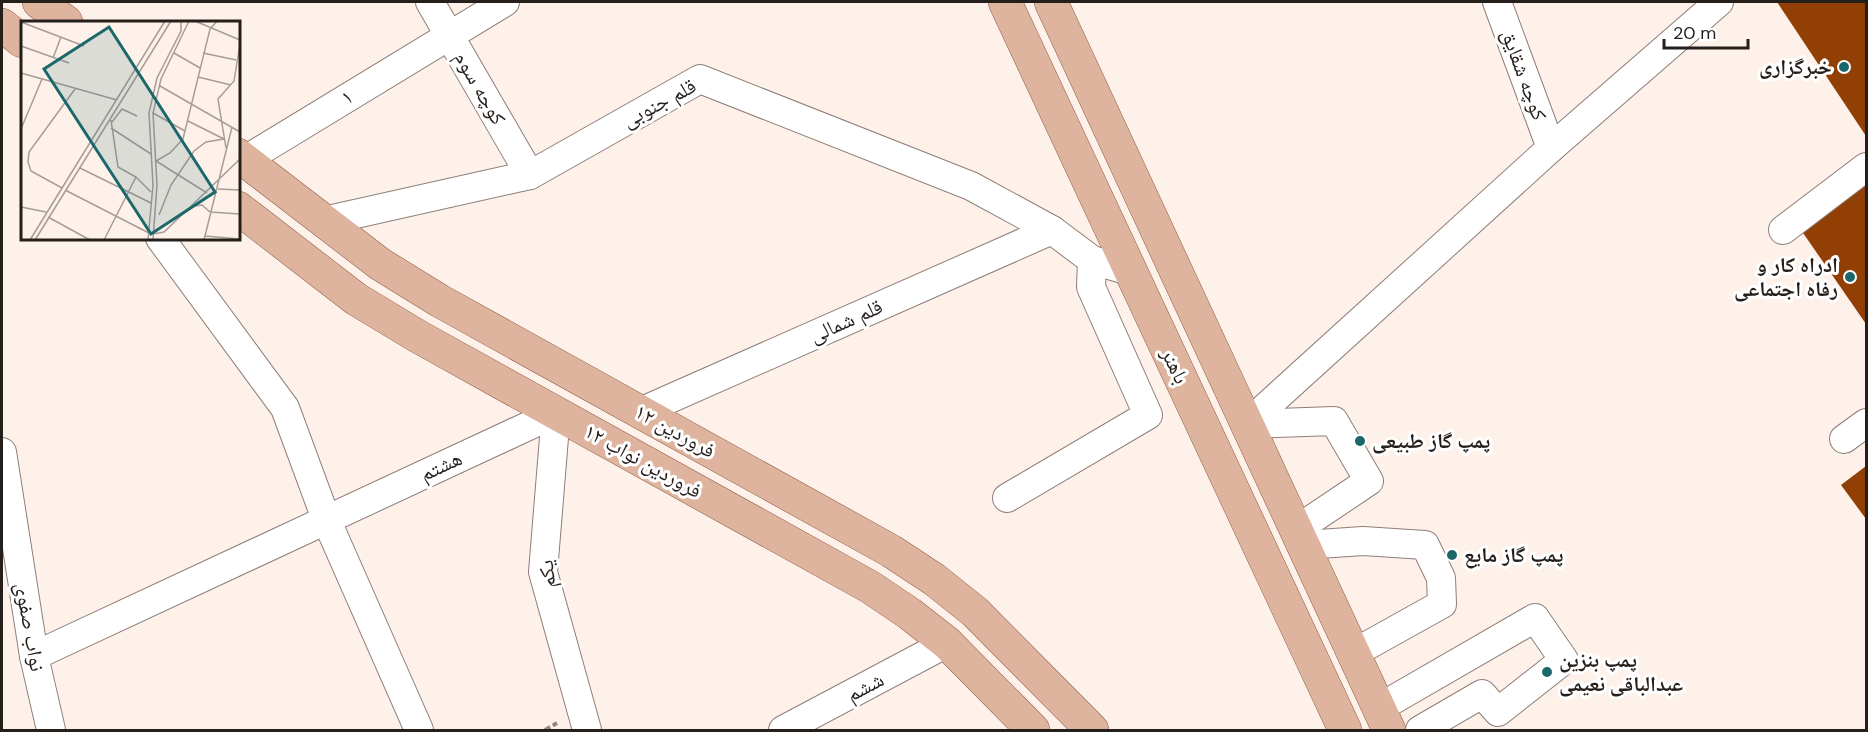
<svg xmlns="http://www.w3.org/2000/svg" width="1868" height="732" font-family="'DM Sans','Noto Naskh Arabic',sans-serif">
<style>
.building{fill:#913f04}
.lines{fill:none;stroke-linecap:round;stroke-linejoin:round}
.minor-casing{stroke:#8d7e78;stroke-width:30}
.major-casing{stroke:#8f5f48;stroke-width:34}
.path{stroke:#918782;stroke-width:4;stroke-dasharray:6 3;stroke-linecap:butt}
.minor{stroke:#fff;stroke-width:28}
.major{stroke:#deb49f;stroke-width:33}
.poi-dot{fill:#1b686a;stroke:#fff;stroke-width:2}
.labels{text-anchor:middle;stroke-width:6;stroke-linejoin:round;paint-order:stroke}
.poi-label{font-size:21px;font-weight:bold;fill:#251f1c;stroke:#fff;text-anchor:start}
.street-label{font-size:21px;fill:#251f1c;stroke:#fff}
.inset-road{fill:none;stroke:#a79d98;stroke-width:1.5}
.view{fill:#1b686a;fill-opacity:0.15;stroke:#1b686a;stroke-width:3}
.inset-edge{fill:none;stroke:#251f1c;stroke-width:3}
</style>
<rect width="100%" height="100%" fill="#fef1ea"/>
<!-- building -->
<g class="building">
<path d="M1777 2H1866V136Z"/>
<path d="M1866 182V324L1801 230Z"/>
<path d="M1866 466V519L1841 485Z"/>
</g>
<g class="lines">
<!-- minor casing -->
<g class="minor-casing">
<g id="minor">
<path d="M430 2 530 175"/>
<path d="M1497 2 1551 148"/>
<path d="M245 160 505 2"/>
<path d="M324 221 530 175 700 79 971 186 1052 230 1092 260 1130 271"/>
<path d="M1783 230 1866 167"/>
<path d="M160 238 285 408 326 519 419 730"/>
<path d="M640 412 1052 230"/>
<path d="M1247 424 1551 148 1719 2"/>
<path d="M1247 424 1334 421 1369 481 1296 530"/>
<path d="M1844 439 1866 423"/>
<path d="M2 452 34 656 51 730"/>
<path d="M1007 498 1148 415 1091 287 1092 260"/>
<path d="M1304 545 1363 541 1425 545 1441 578 1442 604 1354 653"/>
<path d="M34 656 556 413 543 572 587 730"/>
<path d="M1379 708 1535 618 1564 660 1498 712 1482 694 1420 730"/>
<path d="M783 730 947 643"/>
</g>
</g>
<!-- major casing -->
<g class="major-casing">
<g id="major">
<path d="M39 2 66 22"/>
<path d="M1005 2 1345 730"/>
<path d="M1051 2 1389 730"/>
<path d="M2 25 22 41"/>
<path d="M238 155 380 264 440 301 891 551 935 580 975 612 1092 730"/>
<path d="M238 208 356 299 419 337 870 587 910 614 947 643 1033 730"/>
</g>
</g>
<!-- path -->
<path class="path" d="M545 730 557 723"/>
<!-- minor -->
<use href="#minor" class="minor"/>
<!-- major -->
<use href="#major" class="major"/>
</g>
<!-- markers -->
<g class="poi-dot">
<circle cx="1844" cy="67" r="6"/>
<circle cx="1850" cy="277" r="6"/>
<circle cx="1360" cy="441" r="6"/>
<circle cx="1452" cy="555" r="6"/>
<circle cx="1547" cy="672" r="6"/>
</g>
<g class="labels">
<!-- poi labels -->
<g class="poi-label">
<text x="1832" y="74" text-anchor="end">خبرگزاری</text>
<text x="1838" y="272" text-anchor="end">ادراه کار و<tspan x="1838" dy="24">رفاه اجتماعی</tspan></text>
<text x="1372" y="448">پمپ گاز طبیعی</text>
<text x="1464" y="562">پمپ گاز مایع</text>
<text x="1559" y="667">پمپ بنزین<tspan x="1559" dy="24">عبدالباقی نعیمی</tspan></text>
</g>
<!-- street labels -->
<g class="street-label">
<text transform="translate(1524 75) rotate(70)" y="7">کوچه شقایق</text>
<text transform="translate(480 88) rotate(60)" y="7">کوچه سوم</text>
<text transform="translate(347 97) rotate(-31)" y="7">۱</text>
<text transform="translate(659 103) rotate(-28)" y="7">قلم جنوبی</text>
<text transform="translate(846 321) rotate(-24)" y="7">قلم شمالی</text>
<text transform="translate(1175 366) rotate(65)" y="7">باهنر</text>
<text transform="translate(675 431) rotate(29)" y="7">۱۲ فروردین</text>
<text transform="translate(643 461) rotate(29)" y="7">۱۲ فروردین نواب</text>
<text transform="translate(441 466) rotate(-25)" y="7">هشتم</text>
<text transform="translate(547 574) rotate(-96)" y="7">یکم</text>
<text transform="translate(30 627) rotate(80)" y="7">نواب صفوی</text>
<text transform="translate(865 687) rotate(-28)" y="7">ششم</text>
</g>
</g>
<!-- overview -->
<g transform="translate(21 21)">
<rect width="219" height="219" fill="#fef1ea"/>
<path class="inset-road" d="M174 0 219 19M0 1 63 25M0 25 48 42M153 32 179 47M182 32 215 39M32 37 40 16M0 52 96 79M177 56 210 64M139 65 219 111M132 92 164 110M90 99 97 146 115 156 130 171M167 100 203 118M91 101 101 88 116 95M90 107 130 133M0 108 21 58M205 127 197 78 213 60 219 23M59 147 130 182M41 167 10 150 7 141 8 131 54 68M197 168 219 169M44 169 128 212M186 172 135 140 149 132 162 118 189 8 196 0M173 185 181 184 189 191 219 193M0 186 25 191M138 194 150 164 173 130 185 121 203 118M27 196 69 219M132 213 143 211 219 138M184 215 219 218M9 219 144 0M14 219 150 0M83 219 115 156M127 219 132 164 128 92 136 57 160 10V0M132 219 136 164 132 92 140 58 168 0M183 219 211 106"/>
<path class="view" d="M88 6 194 171 130 213 23 48Z"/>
<rect width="219" height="219" class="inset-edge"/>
</g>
<!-- border -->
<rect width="1868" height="732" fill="none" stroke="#251f1c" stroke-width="6"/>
<!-- scale -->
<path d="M1664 39v9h84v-9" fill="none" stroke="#251f1c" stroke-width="3"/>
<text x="1673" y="39" font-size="18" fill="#251f1c" stroke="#ffffff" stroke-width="4.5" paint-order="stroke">20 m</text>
</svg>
